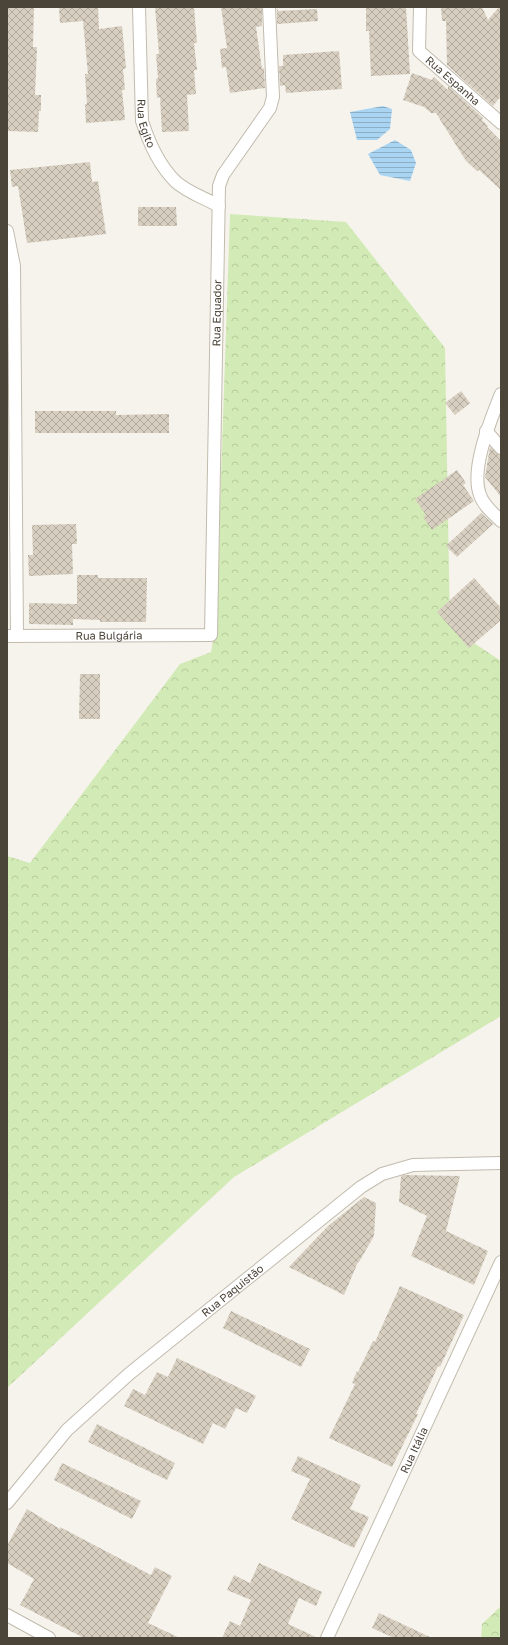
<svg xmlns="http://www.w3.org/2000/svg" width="508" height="1645" font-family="'Golos Text',sans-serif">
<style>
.forest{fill:url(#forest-crowns)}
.water{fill:url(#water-rules)}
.building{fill:url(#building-cross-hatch)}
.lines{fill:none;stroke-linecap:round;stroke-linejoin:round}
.minor-casing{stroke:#c2bbae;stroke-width:14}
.minor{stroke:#fff;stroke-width:12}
.labels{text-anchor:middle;stroke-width:3.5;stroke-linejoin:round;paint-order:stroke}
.street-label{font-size:11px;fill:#4b4439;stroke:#fff}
</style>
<defs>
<pattern id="forest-crowns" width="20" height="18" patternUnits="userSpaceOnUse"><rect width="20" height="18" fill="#d2eab5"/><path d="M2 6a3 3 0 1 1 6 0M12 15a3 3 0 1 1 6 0" fill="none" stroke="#b6ca9c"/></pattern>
<pattern id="water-rules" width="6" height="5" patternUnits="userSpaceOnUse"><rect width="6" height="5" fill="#a9d4f2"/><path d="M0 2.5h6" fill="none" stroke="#8caec5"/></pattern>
<pattern id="building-cross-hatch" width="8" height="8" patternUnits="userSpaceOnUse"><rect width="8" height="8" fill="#d8cfc1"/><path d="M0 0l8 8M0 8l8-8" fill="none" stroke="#b1aa9e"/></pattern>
</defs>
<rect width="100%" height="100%" fill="#f6f3ec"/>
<!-- forest -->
<g class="forest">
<path d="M230 214 346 222 445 348 450 627 501 661V1016L234 1177 7 1388V856L30 863 180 664 211 652 216 625Z"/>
<path d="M501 1606V1638H481L482 1624Z"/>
</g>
<!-- water -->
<g class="water">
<path d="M383 106 392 109 390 129 377 140H357L350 112Z"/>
<path d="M395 140 411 150 416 163 410 181 380 175 368 154Z"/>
</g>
<!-- building -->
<g class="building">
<path d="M7 7H34L33 47H37L35 95H41V111H39L38 132 7 131Z"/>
<path d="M59 7H98L99 29 122 26 126 68 123 69 125 90H122L125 120 86 123 85 104H87L85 74H88L83 21 60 23Z"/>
<path d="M155 7H194L197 43H194L197 70H194L196 94 187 95 189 131 162 132 160 97 157 98 156 79 158 78 156 54H159Z"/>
<path d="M221 7H262V26L256 27 262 69 264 68 265 88 230 93 226 67 222 68 220 49 227 48Z"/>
<path d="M277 7 278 11 317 9 318 21 277 24Z"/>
<path d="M366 7H406L410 74 371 76 369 31H366Z"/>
<path d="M441 7H482L488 20 499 7H501V96L493 106 447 65 446 21H442Z"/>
<path d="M339 51 342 89 286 93 285 85 280 86 279 66H283V55Z"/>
<path d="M412 73 432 80 434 77 448 90V86L483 118 482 120 488 126 487 127 501 141V190L479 170 477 171 466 161 436 113H431L424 107 403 100Z"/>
<path d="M90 162 92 182 98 181 106 234 27 243 18 186 12 187 10 170Z"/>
<path d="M138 207H176L177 226H138Z"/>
<path d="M461 391 470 403 455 415 445 403Z"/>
<path d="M35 411H116V415L169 414V433H35Z"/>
<path d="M490 447 501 456V497L485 477Z"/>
<path d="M457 470 466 483 463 485 474 501 432 530 423 517 426 515 415 499Z"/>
<path d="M481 513 493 524 457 557 446 546Z"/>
<path d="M76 524 77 544H72L73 574 29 576 28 555H33L32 525Z"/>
<path d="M77 575H98V578H147L146 622H100V620L73 619V625L29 624V603L77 604Z"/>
<path d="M474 578 501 608V620L469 648 437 612Z"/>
<path d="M80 674H100V719H79Z"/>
<path d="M404 1175 460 1176 446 1231 488 1251 474 1285 411 1256 427 1216 399 1202 401 1176Z"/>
<path d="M364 1197 376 1203 374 1236 359 1262H358L344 1295 289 1267 328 1226Z"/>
<path d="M400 1286 464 1315 440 1367 438 1366 416 1414H418L392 1467 329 1438 355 1384 352 1383 357 1371 358 1372 373 1341 375 1342Z"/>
<path d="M231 1311 310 1349 301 1367 223 1328Z"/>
<path d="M177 1358 256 1396 247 1413 236 1408 225 1429 213 1423 203 1444 124 1406 133 1389 145 1395 157 1372 168 1377Z"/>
<path d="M97 1424 175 1463 167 1480 88 1442Z"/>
<path d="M298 1456 361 1485 350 1509 369 1517 354 1548 291 1519 310 1479 291 1471Z"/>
<path d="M62 1463 141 1501 132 1519 54 1480Z"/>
<path d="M27 1509 60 1529V1527L151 1575 155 1567 172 1576 148 1623 180 1638H84L20 1605 34 1579 7 1563V1546Z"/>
<path d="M259 1563 322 1592 316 1606 299 1598 288 1624 318 1638H222L230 1621 240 1626 251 1600 227 1590 234 1575 250 1583Z"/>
<path d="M379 1613 432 1638H394L372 1628Z"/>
</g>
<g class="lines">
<!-- minor casing -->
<g class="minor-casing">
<g id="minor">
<path id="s1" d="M139 7 142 121C149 143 158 164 175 181 186 192 205 198 219 206"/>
<path id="s2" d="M420 7 419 51 501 123"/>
<path d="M7 231 14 266 17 636"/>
<path d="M501 394C491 419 470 469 480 495 483 505 493 513 501 521"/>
<path d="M486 431 501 448"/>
<path id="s3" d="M7 636 211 635 219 186 223 175 270 108 273 97 269 7"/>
<path id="s4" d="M7 1503 67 1430 129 1374 361 1187 382 1174 413 1165 501 1163"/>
<path d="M7 1615 49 1638"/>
<path id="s5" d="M327 1638 501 1262"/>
</g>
</g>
<!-- minor -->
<use href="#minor" class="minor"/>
</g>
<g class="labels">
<!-- street labels -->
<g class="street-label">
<text dy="4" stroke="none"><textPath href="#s2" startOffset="89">Rua Espanha</textPath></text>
<text dy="4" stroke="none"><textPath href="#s1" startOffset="117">Rua Egito</textPath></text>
<text dy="4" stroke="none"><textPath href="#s3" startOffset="526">Rua Equador</textPath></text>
<text dy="4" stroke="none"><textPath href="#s3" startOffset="102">Rua Bulgária</textPath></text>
<text dy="4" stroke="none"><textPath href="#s4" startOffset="311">Rua Paquistão</textPath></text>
<text dy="4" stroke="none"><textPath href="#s5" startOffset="207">Rua Itália</textPath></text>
</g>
</g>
<!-- border -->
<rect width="508" height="1645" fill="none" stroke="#4b4439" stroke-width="16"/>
</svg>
